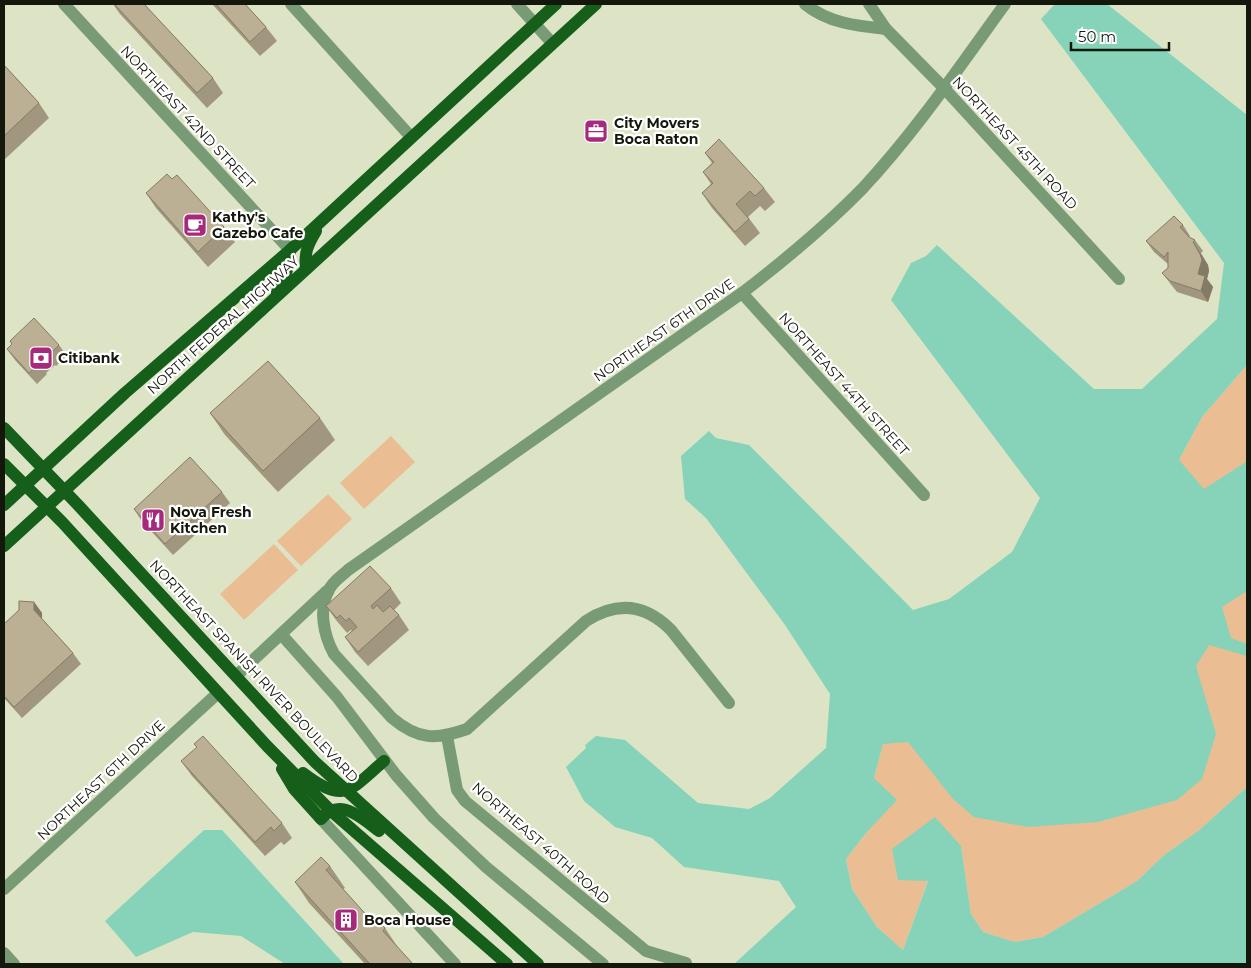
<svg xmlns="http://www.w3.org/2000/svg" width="1251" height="968" font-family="Montserrat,sans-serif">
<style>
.green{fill:#ebbd92}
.water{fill:#86d3b9}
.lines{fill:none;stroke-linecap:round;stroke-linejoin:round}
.minor{stroke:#789b76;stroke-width:12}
.major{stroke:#155f1a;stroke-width:12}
.wall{fill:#a1977e}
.shaded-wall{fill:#837b67}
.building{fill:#bbb093;stroke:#837b67}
.labels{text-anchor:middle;stroke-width:4.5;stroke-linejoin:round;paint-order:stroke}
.street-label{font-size:14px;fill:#14170c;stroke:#fff}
.poi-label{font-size:14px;font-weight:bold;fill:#14170c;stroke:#fff;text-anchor:start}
</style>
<rect width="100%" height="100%" fill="#dde4c5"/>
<!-- green -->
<g class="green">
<path d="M1247 365V787L1198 831 1164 855 1137 881 1043 937 1015 942 983 932 971 914 961 846 928 880 903 950 877 927 852 889 846 859 866 833 874 778 883 744 1179 460 1202 417Z"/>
<path d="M391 436 415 462 364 509 340 483Z"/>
<path d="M328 494 352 519 301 566 277 541Z"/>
<path d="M274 544 298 570 244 620 220 594Z"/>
</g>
<!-- water -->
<g class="water">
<path d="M1055 4H1107L1247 115V365L1202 417 1179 460 1204 489 1246 462 1247 465V591L1222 607 1231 638 1247 644V656L1209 645 1196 666 1216 734 1202 779 1177 800 1098 822 1028 827 974 817 953 799 908 742 883 744 874 778 897 800 866 833 846 859 852 889 877 927 903 950 928 881 898 880 892 849 935 817 961 846 971 914 983 932 1015 942 1043 937 1137 881 1164 855 1198 831 1247 787V964H734L796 907 779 881 684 867 652 838 615 827 584 801 566 767 586 748 585 745 596 736 625 740 698 803 749 809 770 798 826 748 830 694 785 625 706 518 685 499 681 456 709 431 716 438 749 445 913 610 949 599 1012 552 1040 498 891 300 911 263 926 256 937 245 1094 389H1142L1217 319 1224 263 1041 19Z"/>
<path d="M204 830H222L344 964H285L241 936 193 932 136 957 105 921Z"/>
</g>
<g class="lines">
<!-- minor -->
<g class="minor">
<path d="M64 4 290 250"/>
<path d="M291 4 411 137"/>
<path d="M517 4 552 43"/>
<path d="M805 4C828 23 857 26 886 29"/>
<path d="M869 4 886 29 944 88 1119 279"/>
<path d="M742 293 924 495"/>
<path d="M281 634 337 697 396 775 434 818 486 867 603 964"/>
<path d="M236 676 327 591"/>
<path d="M729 703 671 630C645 604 617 601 586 621L467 729C436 740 418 740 392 718L334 654C324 636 318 609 329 590 332 582 342 576 348 570L742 293C785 260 825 227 863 188 916 131 960 66 1005 4"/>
<path d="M447 736 457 790 465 801 646 951 686 963"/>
<path d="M321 819 455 964"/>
<path d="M4 889 218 693"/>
<path d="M4 953 14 964"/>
</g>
<!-- major -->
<g class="major">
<path d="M306 269C304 253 308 244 316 231"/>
<path d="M277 292C285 278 290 266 290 250"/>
<path d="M4 428 79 506 315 762 538 964"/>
<path d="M4 464 62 522 267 746 331 811 507 964"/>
<path d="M4 505 125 393 290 250 556 4"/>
<path d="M4 546 596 4"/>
<path d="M282 769 294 789 321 819C324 816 327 812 331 811 347 803 367 822 379 831"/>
<path d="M303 773C345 805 350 790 384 761"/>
</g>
</g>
<!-- wall -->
<g class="wall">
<path d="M113 4H144L213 78 223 93 207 108 120 14Z"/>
<path d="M212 4H245L266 27 277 41 260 56Z"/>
<path d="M4 65 39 103 49 118 4 160Z"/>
<path d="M705 153 764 188 775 202 765 211 760 206 748 217 760 233 745 246 712 208 702 193 711 184 703 172 712 163Z"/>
<path d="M172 179 224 227 235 242 208 267 156 208 146 193Z"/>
<path d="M1183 225 1190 236 1189 237 1195 240 1203 251 1201 253 1208 265 1209 271 1207 279 1213 287 1208 302 1177 292 1162 273 1168 268V264L1154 252 1146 241Z"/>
<path d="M10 341 59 345 67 356 56 366 55 365 46 373 47 374 37 384 15 360 7 349 12 345Z"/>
<path d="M210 413 320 418 335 440 278 492 225 435Z"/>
<path d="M222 492 230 503 173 555 141 520 134 509Z"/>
<path d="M391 588 401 603 394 610 399 615 409 630 368 666 355 652 345 637 352 631 351 630 347 633 336 620 326 606Z"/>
<path d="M34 602 42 613V619L73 653 81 664 22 718 4 698V624Z"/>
<path d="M194 744 282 823 292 838 284 845 281 842 265 856 192 776 181 761 197 748Z"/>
<path d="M330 866 345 888 343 889 370 919 385 928 399 949 413 964H365L309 903 295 882Z"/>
</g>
<!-- shaded-wall -->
<g class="shaded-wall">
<path d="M1193 242 1208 265 1209 271 1207 279 1213 287 1208 302 1201 291Z"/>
<path d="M34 602 42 613V621L34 610Z"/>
</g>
<!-- building -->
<g class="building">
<path d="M114 4H144L213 78 197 93Z"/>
<path d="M216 4H245L266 27 250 42Z"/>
<path d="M4 65 39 103 4 136Z"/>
<path d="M719 139 764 188 755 196 750 191 736 204 749 219 735 232 702 193 713 183 703 172 714 162 705 153Z"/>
<path d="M167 174 172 179 177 175 224 227 198 252 146 193Z"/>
<path d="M1174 216 1183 225 1180 227 1189 237 1195 240 1193 242 1200 254 1202 260 1198 274 1205 276 1201 291 1170 281 1162 273 1168 268V252L1164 257 1146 241Z"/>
<path d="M34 318 59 345 49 355 48 354 38 362 40 363 29 373 7 349 12 344 10 341Z"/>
<path d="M268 361 320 418 263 471 210 413Z"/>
<path d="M190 457 222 492 165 544 134 509Z"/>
<path d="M370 566 391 588 371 606 373 609 377 605 383 612 390 606 399 615 358 652 345 637 357 627 349 618 346 621 340 615 337 618 326 606Z"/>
<path d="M19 601 34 602V610L73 653 14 707 4 696V624L19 610Z"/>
<path d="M203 736 282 823 274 831 271 827 255 842 181 761 197 747 194 744Z"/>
<path d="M321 857 330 866 326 870 370 919 373 916 385 928 383 931 413 964H370L295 882Z"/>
</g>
<!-- icons -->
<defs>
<g id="office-square" transform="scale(1.25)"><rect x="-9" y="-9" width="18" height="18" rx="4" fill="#a6297d" stroke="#fff"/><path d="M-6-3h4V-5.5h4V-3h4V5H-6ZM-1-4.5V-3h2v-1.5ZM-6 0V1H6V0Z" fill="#fff"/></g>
<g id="cafe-square" transform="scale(1.25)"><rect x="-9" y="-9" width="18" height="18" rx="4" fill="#a6297d" stroke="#fff"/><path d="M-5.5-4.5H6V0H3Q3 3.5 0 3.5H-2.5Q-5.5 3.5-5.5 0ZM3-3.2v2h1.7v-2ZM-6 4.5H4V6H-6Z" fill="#fff"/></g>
<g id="bank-square" transform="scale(1.25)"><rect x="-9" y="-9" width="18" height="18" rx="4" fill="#a6297d" stroke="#fff"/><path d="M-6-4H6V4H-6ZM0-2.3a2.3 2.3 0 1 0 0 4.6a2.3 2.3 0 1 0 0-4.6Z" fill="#fff"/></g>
<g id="restaurant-square" transform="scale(1.25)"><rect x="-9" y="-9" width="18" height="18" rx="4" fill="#a6297d" stroke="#fff"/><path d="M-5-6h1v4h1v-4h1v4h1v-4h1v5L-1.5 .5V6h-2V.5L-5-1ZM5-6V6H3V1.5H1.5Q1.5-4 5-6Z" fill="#fff"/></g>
<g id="building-square" transform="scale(1.25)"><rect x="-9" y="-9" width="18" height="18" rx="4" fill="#a6297d" stroke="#fff"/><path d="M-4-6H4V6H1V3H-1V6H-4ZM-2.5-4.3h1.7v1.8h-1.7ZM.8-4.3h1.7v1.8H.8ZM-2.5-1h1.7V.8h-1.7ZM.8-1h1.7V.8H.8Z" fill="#fff"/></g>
</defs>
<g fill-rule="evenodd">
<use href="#office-square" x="596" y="131"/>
<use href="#cafe-square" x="195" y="225"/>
<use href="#bank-square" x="41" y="358"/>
<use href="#restaurant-square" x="153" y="520"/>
<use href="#building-square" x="346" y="920"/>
</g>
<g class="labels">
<!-- street labels -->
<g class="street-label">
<text transform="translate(188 117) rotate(47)" y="5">NORTHEAST 42ND STREET</text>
<text transform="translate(1015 143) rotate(47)" y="5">NORTHEAST 45TH ROAD</text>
<text transform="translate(223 325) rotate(-42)" y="5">NORTH FEDERAL HIGHWAY</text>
<text transform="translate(664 330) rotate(-35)" y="5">NORTHEAST 6TH DRIVE</text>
<text transform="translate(844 384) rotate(48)" y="5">NORTHEAST 44TH STREET</text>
<text transform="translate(254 671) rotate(47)" y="5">NORTHEAST SPANISH RIVER BOULEVARD</text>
<text transform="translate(101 780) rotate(-43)" y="5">NORTHEAST 6TH DRIVE</text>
<text transform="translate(541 843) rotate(41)" y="5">NORTHEAST 40TH ROAD</text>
</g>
<!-- poi labels -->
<g class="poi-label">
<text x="614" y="128">City Movers<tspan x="614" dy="16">Boca Raton</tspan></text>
<text x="212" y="222">Kathy's<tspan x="212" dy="16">Gazebo Cafe</tspan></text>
<text x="58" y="363">Citibank</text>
<text x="170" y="517">Nova Fresh<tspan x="170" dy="16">Kitchen</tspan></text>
<text x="364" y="925">Boca House</text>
</g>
</g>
<!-- border -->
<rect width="1251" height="968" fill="none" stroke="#14170c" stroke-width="10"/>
<!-- scale -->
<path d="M1071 42v8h98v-8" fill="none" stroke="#14170c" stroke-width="2.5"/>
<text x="1078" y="42" font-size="15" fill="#14170c" stroke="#ffffff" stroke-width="4" paint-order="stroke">50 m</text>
</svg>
